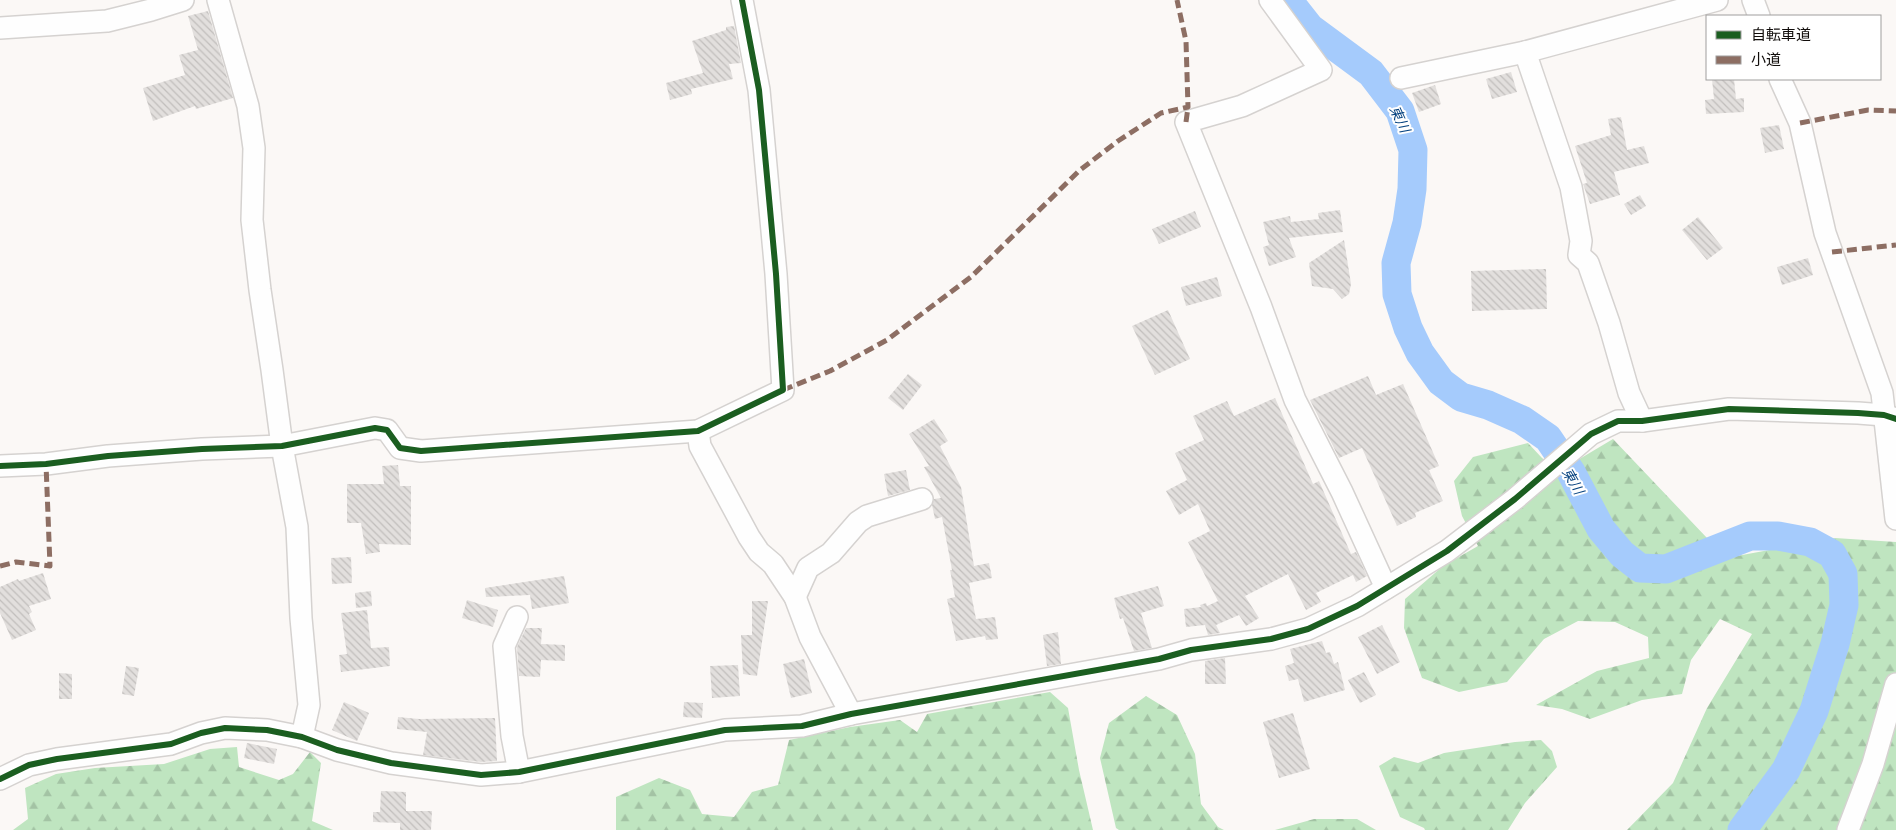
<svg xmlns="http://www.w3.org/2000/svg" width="1896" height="830" font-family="'PT Sans Narrow','Noto Sans JP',sans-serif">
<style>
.forest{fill:url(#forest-firs)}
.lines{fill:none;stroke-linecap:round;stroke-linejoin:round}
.river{stroke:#a5cbfc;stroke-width:29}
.building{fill:url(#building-back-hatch)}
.minor-casing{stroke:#d5d2d0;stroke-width:24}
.minor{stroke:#fefefe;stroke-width:21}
.quiet{stroke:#8d6e63;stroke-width:5;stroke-dasharray:10 5;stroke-linecap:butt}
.cycleway-casing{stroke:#fff;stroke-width:9}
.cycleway{stroke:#1b5e20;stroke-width:6}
.labels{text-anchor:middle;stroke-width:4;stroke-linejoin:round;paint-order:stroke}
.water-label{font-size:14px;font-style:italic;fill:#084481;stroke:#fff}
</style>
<defs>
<pattern id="forest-firs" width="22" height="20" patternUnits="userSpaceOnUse" patternTransform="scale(1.25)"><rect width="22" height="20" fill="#bfe5c0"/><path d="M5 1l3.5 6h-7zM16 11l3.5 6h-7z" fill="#a3c3a4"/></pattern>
<pattern id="building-back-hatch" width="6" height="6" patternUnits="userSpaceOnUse" patternTransform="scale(1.25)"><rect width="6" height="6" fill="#e2dfdd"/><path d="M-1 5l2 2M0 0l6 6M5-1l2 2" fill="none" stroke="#c1bebc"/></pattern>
</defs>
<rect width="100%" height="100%" fill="#fbf8f6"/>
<!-- forest -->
<g class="forest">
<path d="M1613 439 1726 558 1835 538 1896 542V830H1627L1673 783 1707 708 1752 634 1720 619 1691 660 1682 694 1642 700 1590 719 1562 709 1536 705 1597 671 1649 658 1648 637 1615 622 1578 621 1544 639 1507 682 1459 692 1422 678 1404 628 1405 599 1443 566 1478 546 1462 516 1454 481 1473 457 1528 443 1556 473Z"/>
<path d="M1050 692 1068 708 1079 770 1093 830H616V797L659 778 690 790 702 814 734 817 752 792 778 785 789 740 850 727 900 720 917 732 927 714Z"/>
<path d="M1146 696 1177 715 1195 754 1201 804 1218 827 1224 830H1119L1116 828 1100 758 1109 723Z"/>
<path d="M1541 740 1552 751 1557 767 1525 803 1508 830H1425L1424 828 1400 817 1379 766 1394 757 1418 763 1444 753 1515 742Z"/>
<path d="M237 747 239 767 279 780 293 774 310 752 321 763 312 821 333 830H13L28 819 25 788 56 774 95 768 164 764 210 749Z"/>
<path d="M1314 819H1357L1376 830H1275Z"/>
</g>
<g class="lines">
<!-- river -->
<path class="river" d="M1288 0 1310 28 1371 73 1400 111 1413 150 1412 189 1407 223 1396 263 1397 294 1408 328 1420 353 1441 382 1461 397 1488 405 1522 420 1548 438 1571 472 1601 529 1622 554 1640 568 1666 569 1750 536H1778L1810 542 1832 554 1843 574 1844 605 1835 644 1814 711 1786 770 1742 830"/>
</g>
<!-- building -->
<g class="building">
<path d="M208 11 233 98 196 109 195 106 153 121 143 88 185 75 179 55 198 50 188 16Z"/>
<path d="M734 26 741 63 729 64 733 79 691 89 692 94 670 100 666 83 703 73 692 41 726 30V27Z"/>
<path d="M1511 72 1517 92 1492 99 1486 79Z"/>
<path d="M1712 79H1734L1736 99 1744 98V112L1706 114 1705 100 1714 99Z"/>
<path d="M1435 85 1441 104 1419 112 1412 93Z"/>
<path d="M1621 117 1627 150 1644 146 1649 163 1614 172 1620 195 1590 204 1583 184 1587 183 1575 146 1611 135 1608 119Z"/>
<path d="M1779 125 1784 149 1765 153 1760 128Z"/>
<path d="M1640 195 1646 206 1631 215 1624 204Z"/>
<path d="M1340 210 1343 232 1289 238 1296 257 1269 266 1263 247 1269 245 1263 222 1290 216 1291 222 1319 219 1318 213Z"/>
<path d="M1195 211 1201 227 1159 244 1152 229Z"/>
<path d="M1698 217 1723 248 1707 260 1682 230Z"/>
<path d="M1344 240 1351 284 1349 294 1342 299 1333 289 1312 286 1309 263Z"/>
<path d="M1808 258 1813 275 1782 285 1777 267Z"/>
<path d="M1546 269 1547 309 1472 311 1471 271Z"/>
<path d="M1217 277 1222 296 1186 306 1181 287Z"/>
<path d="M1168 310 1190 359 1155 375 1132 326Z"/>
<path d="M908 374 922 385 903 410 888 398Z"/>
<path d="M1368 376 1376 395 1403 384 1439 466 1429 470 1443 501 1415 513 1416 517 1397 526 1362 448 1339 458 1310 400Z"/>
<path d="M1275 398 1313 484 1319 481 1351 554 1356 552 1367 576 1356 582 1353 575 1316 593 1321 602 1306 610 1288 574 1245 596 1259 618 1246 626 1239 615 1216 625 1220 633 1208 635 1205 625 1186 627 1184 609 1201 607 1200 605 1206 603 1207 606 1218 601 1188 542 1210 531 1198 504 1179 515 1166 491 1187 480 1175 453 1204 440 1193 416 1227 401 1234 416Z"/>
<path d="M934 419 948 441 940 446 961 487 974 566 989 563 992 578 969 583 976 619 995 617 998 639 986 640 985 636 956 641 947 599 955 597 950 570H952L942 517 935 519 932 505 934 499 941 498 924 467 929 466 909 434Z"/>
<path d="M398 465 400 486H411V545L379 544 380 552 366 554 361 523H347V484H384L382 466Z"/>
<path d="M906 470 910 490 888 496 884 474Z"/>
<path d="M351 557 352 583 332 584 331 558Z"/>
<path d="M43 573 51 599 29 606 32 612 29 614 36 630 12 640 0 613V587L18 579 19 581Z"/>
<path d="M564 576 569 603 532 609 530 595 486 597 485 588Z"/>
<path d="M1158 586 1164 606 1141 613 1152 648 1134 651 1123 618 1120 619 1114 598Z"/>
<path d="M371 591 372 606 356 608 355 593Z"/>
<path d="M467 600 498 610 493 627 462 618Z"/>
<path d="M752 601H768L757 676 743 674 741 635H752Z"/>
<path d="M367 610 371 648 389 647 390 666 341 672 339 655 347 654 341 613Z"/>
<path d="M1382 625 1400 662 1377 674 1358 637Z"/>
<path d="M526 628H542L541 644 565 645V661L541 660 540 677 519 676 517 647Z"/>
<path d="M1058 632 1061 664 1047 666 1043 635Z"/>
<path d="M1322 641 1326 653 1330 652 1334 664 1338 662 1345 690 1304 702 1298 679 1289 681 1285 666 1294 663 1290 649Z"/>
<path d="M1225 658 1226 684H1205V661Z"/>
<path d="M804 659 812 693 791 698 783 664Z"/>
<path d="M738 665 740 696 712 698 710 666Z"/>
<path d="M126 666 139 668 134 696 122 694Z"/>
<path d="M1364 672 1376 695 1360 703 1348 680Z"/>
<path d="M59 673 72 674V699H59Z"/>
<path d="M344 702 369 713 357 741 332 730Z"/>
<path d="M684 702 703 703 702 718 683 717Z"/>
<path d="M1293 713 1310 769 1279 778 1263 722Z"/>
<path d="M398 717 419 719 495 718 497 761 481 762 423 755 427 732 397 729Z"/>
<path d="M247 743 277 749 274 764 244 758Z"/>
<path d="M381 791 406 792V811H432L431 830H400V823L373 822V812H380Z"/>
</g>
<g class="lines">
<!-- minor casing -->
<g class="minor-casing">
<g id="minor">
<path d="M218 0 248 106 254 148 252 220 260 290 272 370 282 446 297 527 301 618 309 705 302 737"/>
<path d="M1270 0 1321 70 1242 106 1186 122 1261 307 1295 400 1342 492 1386 588"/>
<path d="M1753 0 1759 16"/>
<path d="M0 28 107 21 151 10 183 0"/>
<path d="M1525 52 1571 187 1581 241 1579 255 1588 263 1609 323 1629 393 1642 421"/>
<path d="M1401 78 1525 52 1717 0"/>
<path d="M1780 79 1800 123 1825 233 1882 393 1896 519"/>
<path d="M698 431 700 446 749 537 759 552 773 564 795 597 810 637 851 714"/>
<path d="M0 466 46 464 108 456 202 449 282 446 375 428 387 430 400 448 421 451 698 431 783 390 776 274 759 90 742 0"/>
<path d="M795 597 808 568 831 553 858 522 867 516 922 499"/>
<path d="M517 617 504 646 512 736 519 772"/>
<path d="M0 779 29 765 57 759 171 744 201 733 225 728 267 730 302 737 337 750 391 763 481 775 519 772 725 730 802 726 851 714 1159 659 1191 650 1271 639 1308 629 1357 606 1447 551 1515 499 1591 434 1618 421H1642L1729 409 1858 413 1884 415 1896 419"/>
<path d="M1848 830 1873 764 1896 684"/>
</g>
</g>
<!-- minor -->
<use href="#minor" class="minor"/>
<!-- quiet -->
<g class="quiet">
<path d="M1186 122 1188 107"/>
<path d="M1800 123 1868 110 1896 111"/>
<path d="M1832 252 1896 245"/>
<path d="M783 390 830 371 887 340 971 277 1080 170 1118 141 1161 113 1188 107 1186 41 1177 0"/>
<path d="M0 566 16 562 50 566 46 464"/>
</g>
<!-- cycleway casing -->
<g class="cycleway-casing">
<g id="cycleway">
<path d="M0 466 46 464 108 456 202 449 282 446 375 428 387 430 400 448 421 451 698 431 783 390 776 274 759 90 742 0"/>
<path d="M0 779 29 765 57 759 171 744 201 733 225 728 267 730 302 737 337 750 391 763 481 775 519 772 725 730 802 726 851 714 1159 659 1191 650 1271 639 1308 629 1357 606 1447 551 1515 499 1591 434 1618 421H1642L1729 409 1858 413 1884 415 1896 419"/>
</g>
</g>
<!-- cycleway -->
<use href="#cycleway" class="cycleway"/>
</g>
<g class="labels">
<!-- water labels -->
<g class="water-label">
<text transform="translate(1400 119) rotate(65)" y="5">東川</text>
<text transform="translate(1573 481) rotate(60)" y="5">東川</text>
</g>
</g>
<!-- legend -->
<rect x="1706" y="15" width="175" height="65" fill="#ffffff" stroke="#9f9e9d"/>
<rect x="1716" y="31" width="25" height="8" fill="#1b5e20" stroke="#9f9e9d"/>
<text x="1751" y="40" font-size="15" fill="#100c0a">自転車道</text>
<rect x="1716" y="56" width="25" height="8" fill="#8d6e63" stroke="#9f9e9d"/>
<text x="1751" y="65" font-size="15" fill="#100c0a">小道</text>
</svg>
